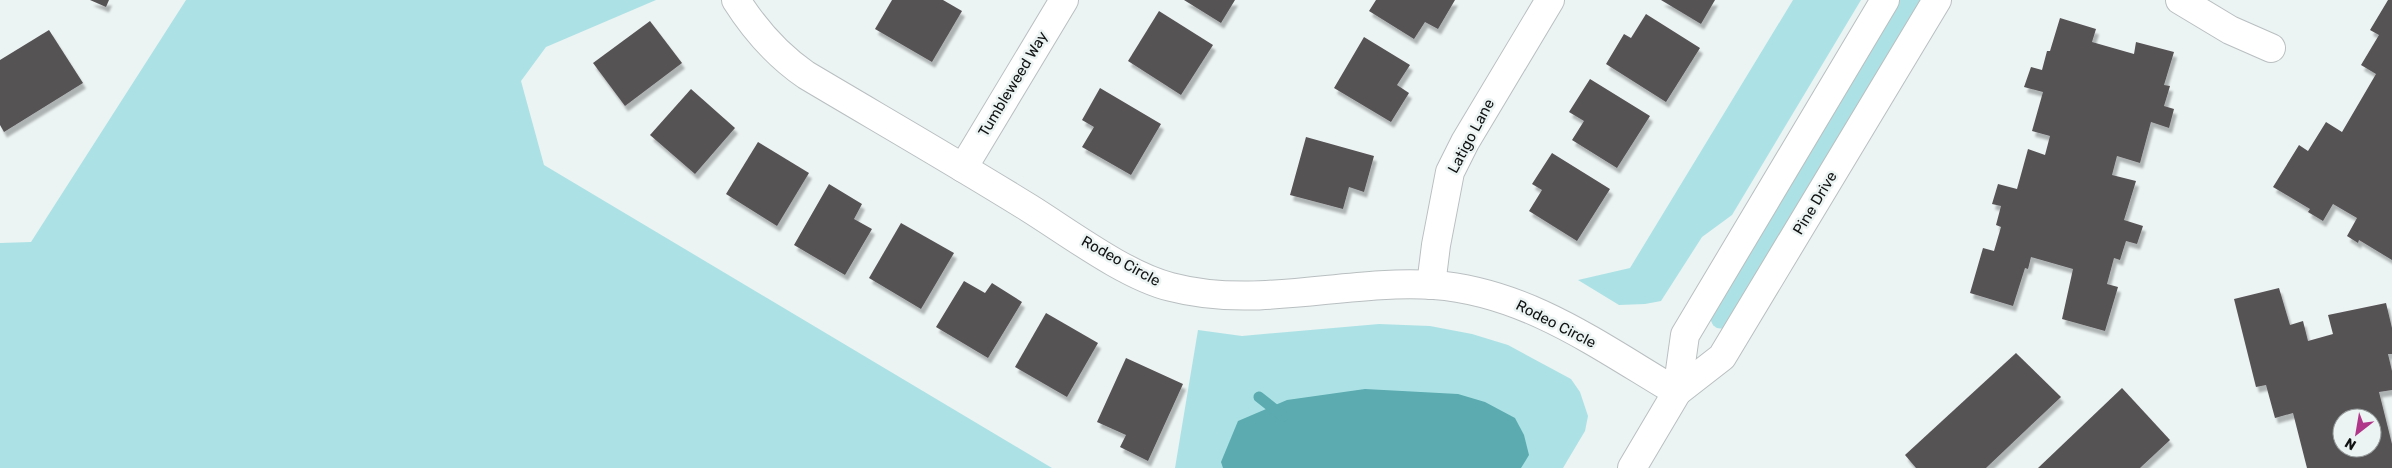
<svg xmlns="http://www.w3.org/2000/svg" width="2392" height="468" font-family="Rubik,sans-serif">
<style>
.green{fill:#ace2e5}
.water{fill:#5babb0}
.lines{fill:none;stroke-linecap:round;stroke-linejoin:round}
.stream{stroke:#5babb0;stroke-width:11}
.building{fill:#575255;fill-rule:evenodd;filter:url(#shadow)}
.street-casing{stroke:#b9bfc0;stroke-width:30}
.secondary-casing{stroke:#b9bfc0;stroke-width:30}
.street{stroke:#fff;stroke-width:28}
.secondary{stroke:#fff;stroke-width:28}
.labels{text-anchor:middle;stroke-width:5;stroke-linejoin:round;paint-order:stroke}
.street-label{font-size:15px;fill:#111313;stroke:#ecf3f3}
</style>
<defs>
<filter id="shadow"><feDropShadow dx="3" dy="5.5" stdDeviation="1" flood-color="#0004"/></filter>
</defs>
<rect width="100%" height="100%" fill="#ecf3f3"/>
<!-- green -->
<g class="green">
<path d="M186 0H656L546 47 521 81 544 165 1052 468H0V243L31 242Z"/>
<path d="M1793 0H1861L1732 215 1702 237 1661 301 1645 304 1619 305 1578 280 1630 268Z"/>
<path d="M1899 0H1927L1728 327C1717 331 1711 327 1710 315Z"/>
<path d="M1379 324 1430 326 1472 334 1508 345 1571 379 1580 392 1588 416 1585 431 1563 468H1175L1198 330 1242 336Z"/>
</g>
<!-- water -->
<path class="water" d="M1365 389 1458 394 1485 402 1515 418 1524 435 1529 455 1521 468H1223L1221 462 1238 421 1287 400Z"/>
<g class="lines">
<!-- stream -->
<path class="stream" d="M1259 397 1283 416"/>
</g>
<!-- building -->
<g class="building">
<path d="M90 0H109L106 7Z"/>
<path d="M892 0H943L962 11 932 62 875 29Z"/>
<path d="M1184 0H1235L1221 23Z"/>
<path d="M1376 0H1455L1438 29 1425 22 1414 39 1369 11Z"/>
<path d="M1661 0H1715L1701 24Z"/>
<path d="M2388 0H2392V260L2359 240 2358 243 2347 236 2357 218 2333 204 2323 221 2308 212 2310 209 2273 187 2299 145 2308 151 2326 122 2342 132 2376 74 2361 65 2379 35 2370 30Z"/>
<path d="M1159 11 1213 45 1181 95 1128 61Z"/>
<path d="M1646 14 1700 48 1666 102 1606 64 1624 34 1631 38Z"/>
<path d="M2060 18 2096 29 2092 42 2134 54 2136 42 2174 52 2164 85 2170 86 2164 106 2174 109 2169 128 2151 122 2140 163 2117 156 2112 175 2136 181 2124 220 2143 226 2137 244 2126 241 2120 260 2114 258 2107 284 2118 287 2105 331 2062 319 2073 269 2031 257 2028 269 2025 268 2013 306 1970 293 1983 248 1994 251 2001 227 1996 225 2001 206 1992 204 1998 184 2017 189 2028 149 2045 155 2050 136 2032 131 2043 92 2024 87 2031 67 2042 70 2047 51H2050Z"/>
<path d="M650 21 682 63 625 106 593 63Z"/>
<path d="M49 30 83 83 4 132 0 125V60Z"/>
<path d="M1364 37 1410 65 1397 85 1409 93 1391 122 1334 88Z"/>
<path d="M1590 79 1650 116 1617 168 1572 140 1584 121 1569 112Z"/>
<path d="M1100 88 1161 124 1131 175 1082 147 1094 127 1082 120Z"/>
<path d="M691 89 735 128 695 174 650 135Z"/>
<path d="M1306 137 1374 156 1364 192 1349 187 1343 209 1290 195Z"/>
<path d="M758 142 809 173 777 226 726 194Z"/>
<path d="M1552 153 1610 189 1577 241 1529 211 1542 190 1532 184Z"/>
<path d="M829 184 862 204 854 219 872 229 845 275 794 245Z"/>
<path d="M901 223 954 253 921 309 869 278Z"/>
<path d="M964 281 985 293 992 283 1022 302 988 358 936 327Z"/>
<path d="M2279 288 2290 325 2303 321 2308 341 2333 334 2328 315 2386 303 2392 328V354H2388L2392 371V390L2379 392 2392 444V468H2307L2293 413 2275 418 2266 385 2256 387 2234 299ZM2342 418H2372V448H2342Z"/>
<path d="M1046 313 1098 343 1067 397 1015 367Z"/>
<path d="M2016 353 2061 397 1986 468H1916L1905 455Z"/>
<path d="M1126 358 1183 384 1148 461 1120 447 1126 435 1097 422Z"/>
<path d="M2122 388 2170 440 2140 468H2038Z"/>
</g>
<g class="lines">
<!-- street casing -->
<g class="street-casing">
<g id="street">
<path d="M736 0C755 30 777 55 806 75 880 119 955 162 1029 208 1069 233 1126 276 1171 287 1258 310 1346 279 1434 285 1527 292 1599 346 1677 392"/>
<path d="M2180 0 2230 30 2271 48"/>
<path d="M963 168 1064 0"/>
<path d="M1431 285 1436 245 1450 172 1465 142 1550 0"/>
</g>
</g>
<!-- secondary casing -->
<g class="secondary-casing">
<g id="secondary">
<path d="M1677 392 1685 335 1885 0"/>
<path d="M1632 468 1677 392 1722 357 1937 0"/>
</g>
</g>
<!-- street -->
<use href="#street" class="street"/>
<!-- secondary -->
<use href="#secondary" class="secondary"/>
</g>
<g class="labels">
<!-- street labels -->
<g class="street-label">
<text transform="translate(1013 84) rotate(-59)" y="5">Tumbleweed Way</text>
<text transform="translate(1471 136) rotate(-62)" y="5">Latigo Lane</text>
<text transform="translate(1815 203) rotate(-59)" y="5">Pine Drive</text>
<text transform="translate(1121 261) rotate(29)" y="5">Rodeo Circle</text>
<text transform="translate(1556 324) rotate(27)" y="5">Rodeo Circle</text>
</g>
</g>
<!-- north arrow -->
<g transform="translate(2357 433) rotate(211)"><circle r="24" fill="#ecf3f3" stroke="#949999"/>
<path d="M0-4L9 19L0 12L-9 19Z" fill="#b03689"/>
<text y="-8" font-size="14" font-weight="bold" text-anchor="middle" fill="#111313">N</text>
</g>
</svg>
